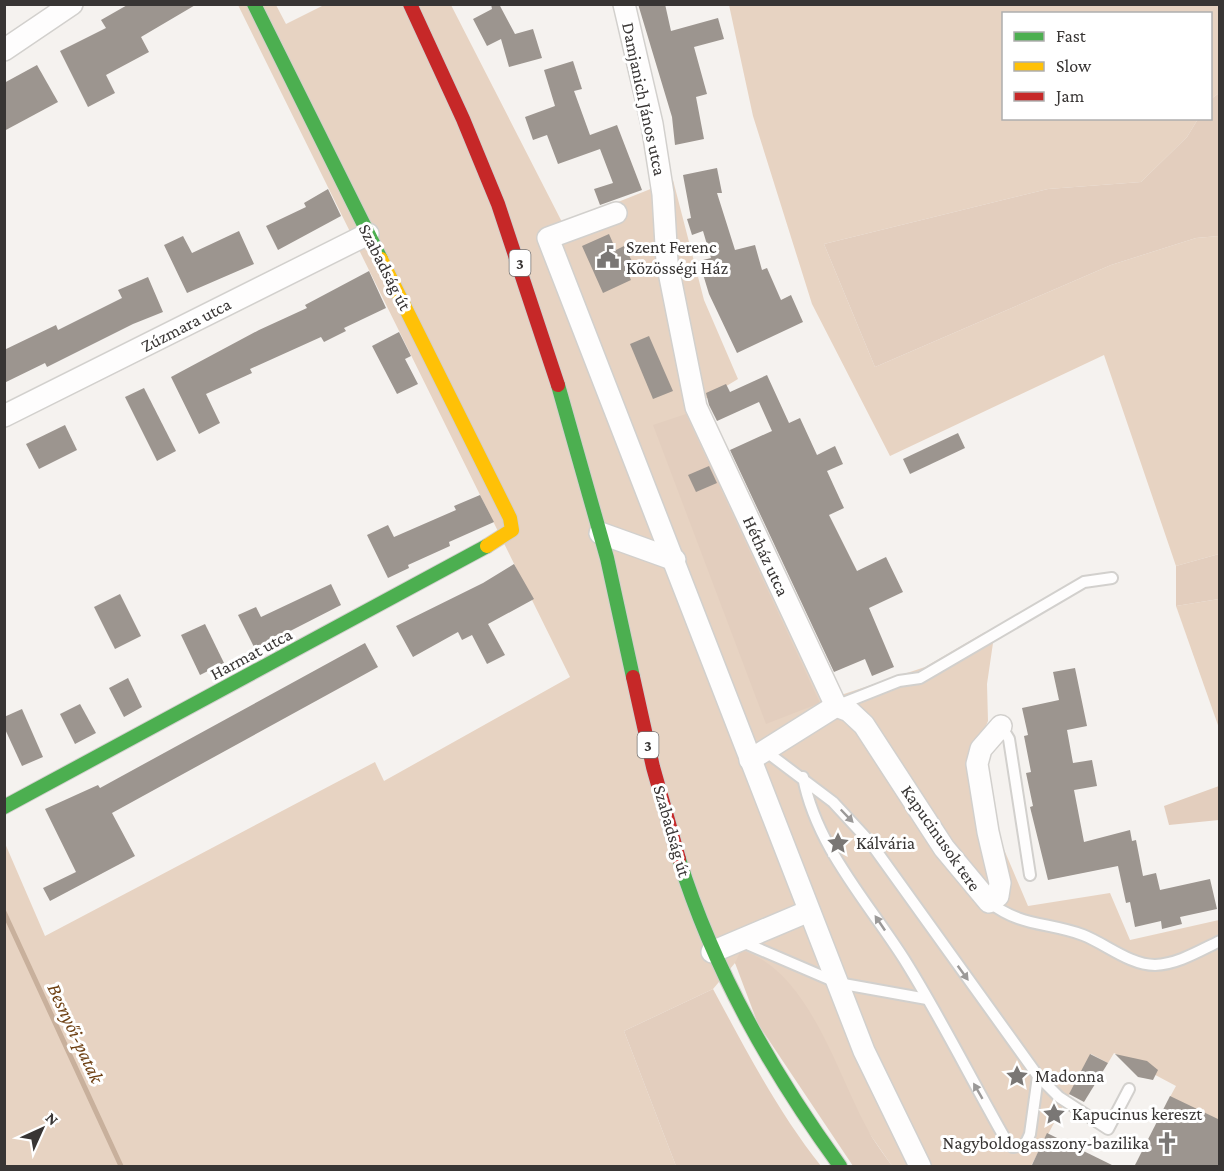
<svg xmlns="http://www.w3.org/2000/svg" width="1224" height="1171" font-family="'Crimson Pro',serif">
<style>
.green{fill:#e7d3c2}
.forest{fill:#e3cebe}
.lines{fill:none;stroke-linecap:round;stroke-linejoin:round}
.stream{stroke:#c8b09c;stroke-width:5}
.building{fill:#9c958f}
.lane-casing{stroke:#d2d0cd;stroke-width:14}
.street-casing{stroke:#d2d0cd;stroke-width:24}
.fast-casing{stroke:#d2d0cd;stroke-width:16}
.slow-casing{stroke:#d2d0cd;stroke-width:16}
.jam-casing{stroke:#d2d0cd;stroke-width:16}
.lane{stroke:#fefdfd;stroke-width:10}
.street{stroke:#fefdfd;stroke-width:21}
.fast{stroke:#4caf50;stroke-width:14}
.slow{stroke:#ffc107;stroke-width:14}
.jam{stroke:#c62828;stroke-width:14}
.oneway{fill:#9b9998}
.labels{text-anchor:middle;stroke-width:6;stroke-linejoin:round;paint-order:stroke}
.shield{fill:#fff;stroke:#747271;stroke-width:1.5}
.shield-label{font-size:16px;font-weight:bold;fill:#383534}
.street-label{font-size:18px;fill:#383534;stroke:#fff}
.poi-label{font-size:18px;fill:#383534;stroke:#fff;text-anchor:start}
.water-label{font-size:20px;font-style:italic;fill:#6d3f11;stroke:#fff}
</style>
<rect width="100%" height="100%" fill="#f5f2ef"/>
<!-- green -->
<g class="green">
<path d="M238 5H276L286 24 324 5H451L563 224 673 180 704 300 738 379 700 402 841 695 925 667 985 632 993 643 987 684 988 721 981 738 1000 840 1028 906 1110 893 1130 940 1219 920V1121L1170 1097 1176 1086 1114 1053 1108 1063 1091 1054 1031 1166H892L867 1130 735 963 713 989 624 1031 676 1166H5L4 841 45 936 375 762 384 781 570 677Z"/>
<path d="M729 5H1219V93L1211 99 1210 14H1004V118L1198 119 1187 137 1141 182 1048 189 824 244 875 367 1111 265 1196 238 1219 236V554L1176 566 1104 355 890 456 812 304 753 116Z"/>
<path d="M1219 599V728L1176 606Z"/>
</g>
<!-- forest -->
<g class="forest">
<path d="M1219 93V236L1196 238 1111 265 875 367 824 244 1048 189 1141 182 1187 137 1198 119 1210 118 1211 99Z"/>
<path d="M686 414 820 703 766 724 653 425Z"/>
<path d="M1219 554V599L1176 606V566Z"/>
<path d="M1219 786V820L1169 825 1164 806Z"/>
<path d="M744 951C809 973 837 1073 867 1128 874 1142 884 1154 892 1166H853L758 1024 735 963 740 952Z"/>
<path d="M713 989C746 1050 778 1112 821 1166H676L624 1031Z"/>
</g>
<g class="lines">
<!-- stream -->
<path class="stream" d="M4 912 121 1166"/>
</g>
<!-- building -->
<g class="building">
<path d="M129 4H197L141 37 149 52 106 75 115 93 88 107 60 51 106 28 101 20Z"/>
<path d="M491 4H499L515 34 533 29 542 58 509 67 501 39 487 46 473 19 492 9Z"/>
<path d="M638 4H665L671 31 718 18 724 39 694 47 707 94 696 97 704 139 675 145 672 117Z"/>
<path d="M573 61 582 89 574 91 590 135 617 125 642 190 600 205 594 189 613 183 600 149 558 164 547 135 533 140 525 117 555 106 544 70Z"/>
<path d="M37 65 58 102 4 131V83Z"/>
<path d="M717 168 722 193H717L735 250 755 245 762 270 767 268 781 300 791 295 803 322 737 353 709 294 699 261 711 258 703 231 692 235 687 219 691 218 683 175Z"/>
<path d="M328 189 341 216 278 250 266 226 306 207 304 203Z"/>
<path d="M239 231 254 264 187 293 164 245 183 236 192 253Z"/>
<path d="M609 234 616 250 624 246 633 263 625 267 631 280 603 293 582 246Z"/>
<path d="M369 271 386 308 344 328 346 331 324 342 321 337 250 369 252 373 206 394 220 423 199 434 171 377 259 330 307 308 305 305Z"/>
<path d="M148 277 163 312 133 324 47 367 45 363 4 383V350L56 325 58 330 122 298 118 290Z"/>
<path d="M399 332 411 356 405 359 418 384 397 394 372 346Z"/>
<path d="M649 336 673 391 653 399 630 344Z"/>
<path d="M767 375 789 423 800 418 817 455 835 446 843 464 827 471 844 508 829 515 857 571 886 557 903 592 869 608 894 667 872 676 865 659 834 672 730 450 772 431 759 402 717 421 709 405 706 393 726 384 730 392Z"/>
<path d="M144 388 176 451 157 461 125 397Z"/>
<path d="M65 425 77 450 39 469 26 444Z"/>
<path d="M958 433 965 448 910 474 903 459Z"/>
<path d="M709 466 717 483 696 492 688 475Z"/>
<path d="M480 495 494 522 449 542 450 546 408 565 409 568 388 578 367 535 388 525 394 537 456 510 454 506Z"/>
<path d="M514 564 534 599 488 624 505 655 487 664 472 635 462 640 458 632 413 657 396 626 483 583Z"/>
<path d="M331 584 341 605 255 649 238 615 256 607 261 617Z"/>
<path d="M120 594 141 636 115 649 94 607Z"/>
<path d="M205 624 224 663 200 675 181 635Z"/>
<path d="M365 643 378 667 112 813 135 856 50 901 43 888 76 872 45 809 98 785 100 788Z"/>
<path d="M1075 668 1087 726 1067 730 1073 763 1092 760 1097 786 1074 790 1084 842 1130 830 1132 841 1136 840 1143 876 1156 873 1160 890 1210 879 1217 909 1180 917 1182 924 1162 929 1161 921 1135 927 1130 902 1126 903 1118 866 1048 880 1030 807 1033 806 1026 773 1031 772 1024 736 1028 735 1022 708 1059 700 1053 672Z"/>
<path d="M128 678 142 707 124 717 109 688Z"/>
<path d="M80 704 96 733 75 744 60 714Z"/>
<path d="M22 709 43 757 22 766 4 727V717Z"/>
<path d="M1090 1054 1108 1063 1084 1102 1069 1094Z"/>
<path d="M1115 1054 1147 1061 1158 1070 1153 1080 1138 1077Z"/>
<path d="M1170 1096 1220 1120V1167H1134Z"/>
<path d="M1047 1133 1116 1167H1031Z"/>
</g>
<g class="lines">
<!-- lane casing -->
<g class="lane-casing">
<g id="lane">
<path d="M836 706 899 681 920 678 1084 582 1112 578"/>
<path d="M1001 726 1009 739 1030 875"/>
<path d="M764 750 833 802 870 842 1038 1076 1030 1134 1025 1145 1013 1147 1007 1142C972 1081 941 1018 904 959 867 901 816 846 803 777"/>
<path d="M989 902C1021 927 1048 922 1083 935 1106 944 1130 965 1155 965 1178 964 1199 951 1220 941"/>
<path d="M740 941 838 983 927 999"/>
<path d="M1038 1076 1059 1097 1108 1129 1129 1089"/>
</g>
</g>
<!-- street casing -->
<g class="street-casing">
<g id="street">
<path d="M624 4 652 124 663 194 667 262 696 407 836 706"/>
<path d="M4 50 72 4"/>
<path d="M616 213 548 238 864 1051 920 1166"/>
<path d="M4 416 368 234"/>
<path d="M600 533 675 560"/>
<path d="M836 706 849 711 864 725 944 848 989 902 998 896 1000 883 988 832 977 764 981 749 1001 726"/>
<path d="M750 760 836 706"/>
<path d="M712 952 809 911"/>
</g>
</g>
<!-- fast casing -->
<g class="fast-casing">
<g id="fast">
<path d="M254 4 381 259"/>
<path d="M558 385 607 558 633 677"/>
<path d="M4 807 487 546"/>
<path d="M679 859C714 971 771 1071 840 1166"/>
</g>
</g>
<!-- slow casing -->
<g class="slow-casing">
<path id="slow" d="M381 259 510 518 512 530 487 546"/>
</g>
<!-- jam casing -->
<g class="jam-casing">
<g id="jam">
<path d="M410 4 463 119 498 204 558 385"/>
<path d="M633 677 653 767 679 859"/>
</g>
</g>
<!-- lane -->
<use href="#lane" class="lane"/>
<!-- street -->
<use href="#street" class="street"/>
<!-- fast -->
<use href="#fast" class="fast"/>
<!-- slow -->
<use href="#slow" class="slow"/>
<!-- jam -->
<use href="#jam" class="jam"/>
</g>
<!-- one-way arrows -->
<defs><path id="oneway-solid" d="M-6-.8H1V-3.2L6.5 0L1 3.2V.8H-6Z" transform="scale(1.5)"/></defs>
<g class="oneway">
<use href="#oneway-solid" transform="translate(847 816) rotate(46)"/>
<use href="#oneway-solid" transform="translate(880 923) rotate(-124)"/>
<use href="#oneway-solid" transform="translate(963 973) rotate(54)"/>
<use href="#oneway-solid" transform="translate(978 1091) rotate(-120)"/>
</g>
<!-- icons -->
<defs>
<g id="civic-bare" transform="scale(1.8)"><path d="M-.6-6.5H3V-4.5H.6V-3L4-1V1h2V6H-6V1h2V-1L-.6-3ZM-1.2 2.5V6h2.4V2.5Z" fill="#7a7775" stroke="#fff" stroke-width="2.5" paint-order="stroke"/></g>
<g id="sight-bare" transform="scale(1.8)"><path d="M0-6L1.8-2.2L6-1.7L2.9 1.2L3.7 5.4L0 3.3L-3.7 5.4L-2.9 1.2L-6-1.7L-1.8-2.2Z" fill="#7a7775" stroke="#fff" stroke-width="2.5" paint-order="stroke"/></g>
<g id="church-bare" transform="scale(1.8)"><path d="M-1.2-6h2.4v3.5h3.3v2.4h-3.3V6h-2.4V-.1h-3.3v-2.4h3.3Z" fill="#7a7775" stroke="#fff" stroke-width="2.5" paint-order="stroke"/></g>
</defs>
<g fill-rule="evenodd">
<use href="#civic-bare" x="608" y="257"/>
<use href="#sight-bare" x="838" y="843"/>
<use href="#sight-bare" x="1017" y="1076"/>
<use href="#sight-bare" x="1054" y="1114"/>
<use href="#church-bare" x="1167" y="1143"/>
</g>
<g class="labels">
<!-- shield labels -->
<g class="shield">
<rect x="509.5" y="250" width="21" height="26" rx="4.5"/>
<rect x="637.5" y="732" width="21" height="26" rx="4.5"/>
</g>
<g class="shield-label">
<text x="520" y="269">3</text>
<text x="648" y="751">3</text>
</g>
<!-- street labels -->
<g class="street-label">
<text transform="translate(644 99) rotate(78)" y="6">Damjanich János utca</text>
<text transform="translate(385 267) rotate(63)" y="6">Szabadság út</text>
<text transform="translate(186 325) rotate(-27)" y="6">Zúzmara utca</text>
<text transform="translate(766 556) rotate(65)" y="6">Hétház utca</text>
<text transform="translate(251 654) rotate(-28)" y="6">Harmat utca</text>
<text transform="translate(672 831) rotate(74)" y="6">Szabadság út</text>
<text transform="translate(941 838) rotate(55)" y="6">Kapucinusok tere</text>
</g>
<!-- poi labels -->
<g class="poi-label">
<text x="626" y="253">Szent Ferenc<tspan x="626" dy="21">Közösségi Ház</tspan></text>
<text x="856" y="849">Kálvária</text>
<text x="1035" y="1082">Madonna</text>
<text x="1072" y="1120">Kapucinus kereszt</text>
<text x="1149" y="1149" text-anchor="end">Nagyboldogasszony-bazilika</text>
</g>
<!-- water labels -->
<g class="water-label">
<text transform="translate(76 1033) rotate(65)" y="7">Besnyői-patak</text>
</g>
</g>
<!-- border -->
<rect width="1224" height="1171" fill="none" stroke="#383534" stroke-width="12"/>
<!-- legend -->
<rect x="1002" y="12" width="210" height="108" fill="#ffffff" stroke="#afaeae" stroke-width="1.5"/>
<rect x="1014" y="32" width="30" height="9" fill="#4caf50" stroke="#afaeae" stroke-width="1.5"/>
<text x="1056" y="42" font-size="18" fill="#383534">Fast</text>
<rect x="1014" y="62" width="30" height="9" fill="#ffc107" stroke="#afaeae" stroke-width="1.5"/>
<text x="1056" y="72" font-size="18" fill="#383534">Slow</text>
<rect x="1014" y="92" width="30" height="9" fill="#c62828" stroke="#afaeae" stroke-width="1.5"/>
<text x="1056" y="102" font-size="18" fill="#383534">Jam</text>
<!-- north arrow -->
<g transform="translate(42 1129) rotate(45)" stroke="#ffffff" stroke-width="4.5" paint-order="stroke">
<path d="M0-4.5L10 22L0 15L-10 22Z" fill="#383534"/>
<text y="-9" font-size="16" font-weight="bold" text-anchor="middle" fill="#383534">N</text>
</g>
</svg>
